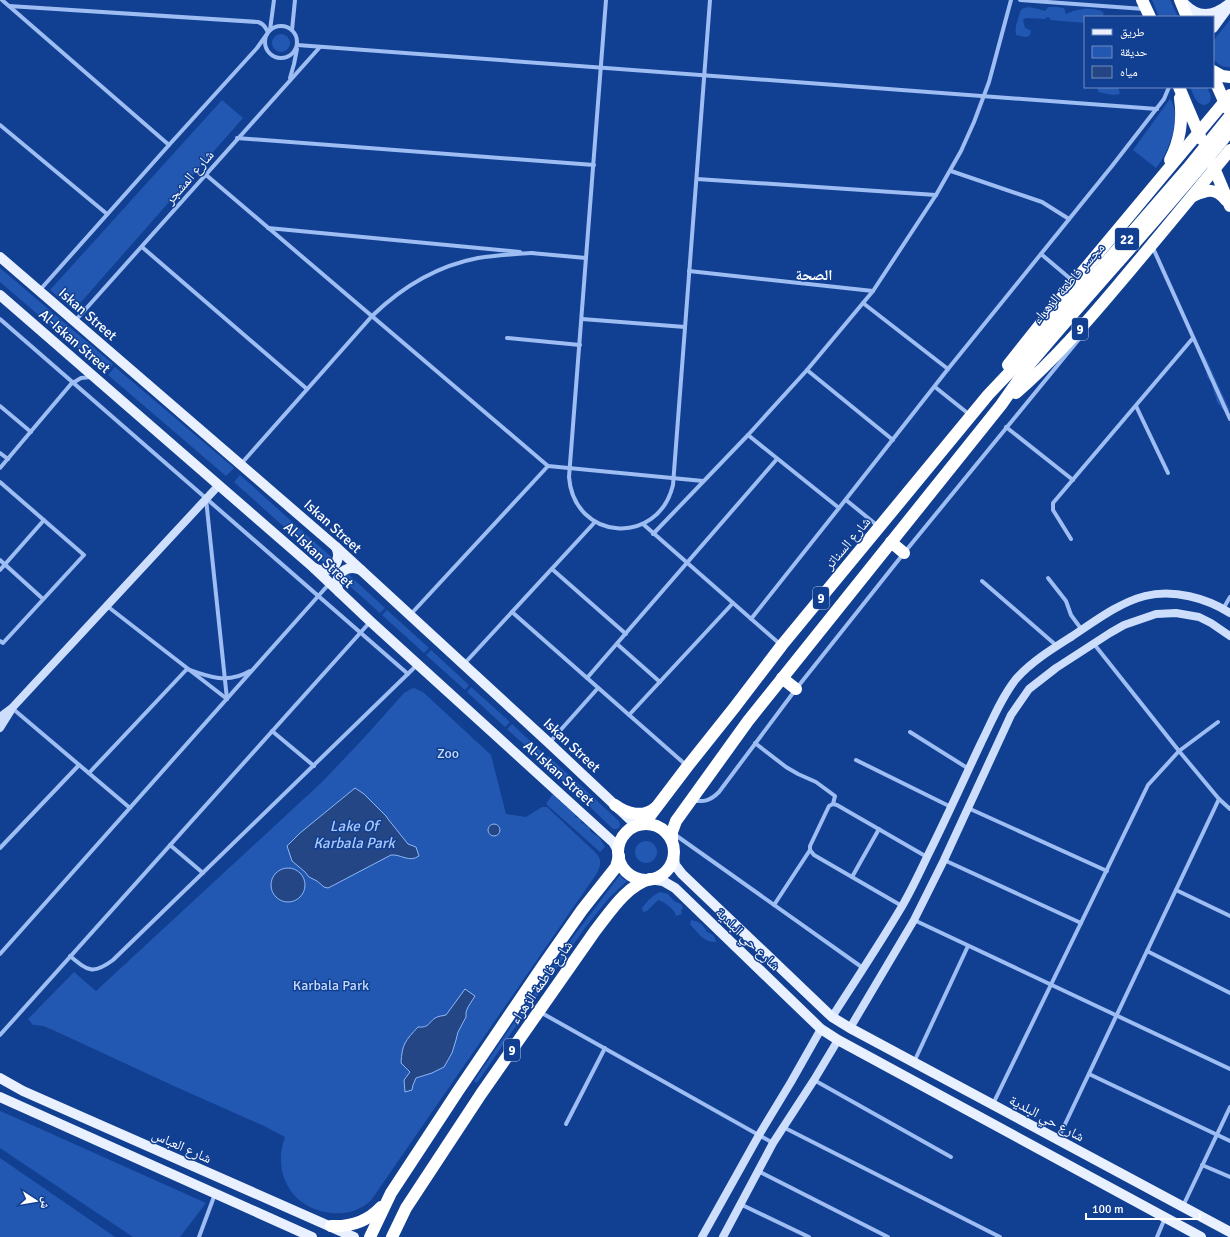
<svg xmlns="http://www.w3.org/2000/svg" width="1230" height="1237" font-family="Signika,'Noto Naskh Arabic',sans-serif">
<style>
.green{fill:#2258b2}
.water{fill:#244684;stroke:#8fb7f6}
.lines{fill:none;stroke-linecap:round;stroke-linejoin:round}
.street{stroke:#9dbdf3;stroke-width:4}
.secondary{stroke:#cddefd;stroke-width:8}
.primary{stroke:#e9f0ff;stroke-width:10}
.highway{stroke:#fff;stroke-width:12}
.highway-bridge{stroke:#fff;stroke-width:12}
.labels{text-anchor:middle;stroke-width:3;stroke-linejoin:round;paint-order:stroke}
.shield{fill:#113f92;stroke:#b8c5de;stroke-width:1}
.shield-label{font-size:13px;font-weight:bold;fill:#fff}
.street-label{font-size:14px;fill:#fff;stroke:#113f92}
.park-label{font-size:14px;fill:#c5dafd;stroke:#113f92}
.neighbourhood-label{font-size:15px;font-weight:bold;fill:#fff;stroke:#113f92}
.water-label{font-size:15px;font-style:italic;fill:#aac8fa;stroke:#113f92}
</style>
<rect width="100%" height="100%" fill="#113f92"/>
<!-- green -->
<g class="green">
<path d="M1152 0H1170L1178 17H1159Z"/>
<path d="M1048 7H1057L1064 8 1066 14C1076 9 1092 6 1103 12L1104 17H1085V23L1050 20V18L1047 17 1045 19 1026 18 1023 20 1025 28 1030 30 1031 32 1029 36 1025 37 1016 35C1015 29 1016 25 1018 19 1019 17 1019 13 1021 10 1025 4 1039 9 1045 11Z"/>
<path d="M1230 20V67C1223 68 1217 64 1213 58V41Z"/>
<circle cx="281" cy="43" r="9"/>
<path d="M1098 87H1118L1120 94 1113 95 1098 92Z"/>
<path d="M1190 87H1207L1211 96 1210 102 1205 105C1196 105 1194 95 1190 87Z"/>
<path d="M1170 99C1172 102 1173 105 1174 108 1179 125 1167 155 1156 168L1133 150Z"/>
<path d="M222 100 243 118 74 310 50 290Z"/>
<path d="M0 268 113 364 106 373 0 282Z"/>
<path d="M1200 349 1206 358 1230 411H1224L1217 402 1211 382 1207 377 1206 371Z"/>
<path d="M115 367 234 468 226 476 108 375Z"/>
<path d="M240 475 338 563 332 570 234 482Z"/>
<path d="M348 574 385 608 380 613 343 580Z"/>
<path d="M387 610 429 648 424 653 382 615Z"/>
<path d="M431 650 469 685 465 690 426 655Z"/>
<path d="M471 687 510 722 505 727 467 692Z"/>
<path d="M414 688 423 692 491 755 506 814 526 817 542 807H547L596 853C602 860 601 865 597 873L372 1199C369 1202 365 1206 360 1208 351 1213 341 1214 331 1213 291 1209 272 1172 285 1137L264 1126 176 1087 53 1030 43 1026 33 1025 28 1019 74 972 96 991 322 782 362 740 404 693 411 689Z"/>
<path d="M512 724 544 754 540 759 507 729Z"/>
<path d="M548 756 619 821 620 825 619 828 616 829H613L543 762Z"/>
<path d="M552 795H556L559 798 558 801H564L566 805 565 807H568L576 814 575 817 580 818 582 821 581 823 585 824 586 827 588 825 591 832 599 837 605 847 600 852 546 804Z"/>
<circle cx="646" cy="852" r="11"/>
<path d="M620 875 623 879 627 881 609 898 585 928 507 1039 477 1083 474 1081 501 1041 576 933Z"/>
<path d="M660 892 668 894 674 901 681 904 683 908 681 911 682 914 676 916C675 909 664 902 658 900L647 911 643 912 642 908C647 902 652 895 660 892Z"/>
<path d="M691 920C700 922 703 924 707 932 712 934 715 935 716 942 704 943 697 932 690 924Z"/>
<path d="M0 1111 14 1117 206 1203 180 1237H133L0 1148Z"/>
<path d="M0 1158 115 1237H0Z"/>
</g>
<!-- water -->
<g class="water">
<path d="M355 788 364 794 386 816 388 819 408 844 416 847 419 856C409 863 401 854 391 855L332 886 328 888 324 887 317 881 309 877 305 872 292 861 287 846 300 833Z"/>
<circle cx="494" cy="830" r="6"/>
<circle cx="288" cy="885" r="17"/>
<path d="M465 989 475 996 468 1007 466 1012V1017L458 1032 456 1040 452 1053 444 1067 432 1073 416 1078 413 1085 412 1090 405 1092 404 1080 410 1072 401 1063C402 1044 405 1041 418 1027 429 1028 428 1023 435 1018 438 1016 442 1016 446 1015Z"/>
</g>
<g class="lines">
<!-- street -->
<g class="street">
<path d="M2 0 169 145"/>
<path d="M606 0 569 477C574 541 658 547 673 485L710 0"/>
<path d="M1020 0 1144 9"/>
<path d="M9 6 258 22C264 24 265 27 268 32"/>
<circle cx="281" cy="42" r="16"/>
<path d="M270 30 274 0"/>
<path d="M292 30 295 0"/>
<path d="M297 45 1157 109"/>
<path d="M290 78 294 64 297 49"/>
<path d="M0 125 107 214"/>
<path d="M237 138 594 165"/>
<path d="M951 171 1042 202 1069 219"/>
<path d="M205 174 548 466 703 481"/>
<path d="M697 179 936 195"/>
<path d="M268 228 520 252"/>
<path d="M142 247 307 389"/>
<path d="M1153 248 1230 419"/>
<path d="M531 253 586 258"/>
<path d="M1041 254 1073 281"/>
<path d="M689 271 873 291"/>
<path d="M39 291 169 145 257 48 267 34"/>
<path d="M863 303 948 369"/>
<path d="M0 319 408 674"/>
<path d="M582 319 685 327"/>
<path d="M75 321 320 47"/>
<path d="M507 338 580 345"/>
<path d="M807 370 893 440"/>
<path d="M935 387 970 415"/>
<path d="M0 406 31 432"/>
<path d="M1136 406 1168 473"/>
<path d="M1006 427 1073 480"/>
<path d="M748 435 839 508"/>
<path d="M0 453 8 459"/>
<path d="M241 464 372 316C402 287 436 266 478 258 496 255 515 254 533 253"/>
<path d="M0 468 71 384 81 378 91 377"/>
<path d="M0 482 84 555 3 643 0 641"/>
<path d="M206 499 227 699"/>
<path d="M846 500 878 526"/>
<path d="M643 524 781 645"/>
<path d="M653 534 748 435 807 370 873 291 936 195 961 151 974 122 989 82 1011 0"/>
<path d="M1071 539 1053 510V503L1193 338"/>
<path d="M0 560 43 599"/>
<path d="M552 569 626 634"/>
<path d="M0 570 44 520"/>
<path d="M1048 578 1066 601 1071 615 1082 630"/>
<path d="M982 581 1057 646"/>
<path d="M107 606 227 699"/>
<path d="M1223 609 1230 597"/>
<path d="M512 612 686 765"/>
<path d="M411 614 548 466"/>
<path d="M751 619 839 508 948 369 1112 166 1164 99 1169 87"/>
<path d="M617 644 660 682"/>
<path d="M1094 644 1179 751 1219 799 1230 809"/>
<path d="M464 664 595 522"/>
<path d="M587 678 777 459"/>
<path d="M12 708 130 808"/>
<path d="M629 715 733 603"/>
<path d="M272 731 314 766"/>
<path d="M910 732 969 769"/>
<path d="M549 743 598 688"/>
<path d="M755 743 786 767 798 774 816 782 835 796 833 804"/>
<path d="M856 760 951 807"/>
<path d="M89 773 187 669C209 677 228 684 250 671"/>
<path d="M693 800C704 803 711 800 719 792L796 689 904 553 1084 333"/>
<path d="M968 808 1107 871"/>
<path d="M674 834 863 968"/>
<path d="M170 845 203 873"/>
<path d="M0 848 79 765"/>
<path d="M944 860 1081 923"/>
<path d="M852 877 879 829"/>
<path d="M1176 890 1230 916"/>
<path d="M774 905 810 850"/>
<path d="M902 906 814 855 810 850V846L829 806 833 804 837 805 927 857"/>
<path d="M914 920 1230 1069"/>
<path d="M1147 951 1230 993"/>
<path d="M0 954 329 584"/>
<path d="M70 956C88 971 93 975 113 960L417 665"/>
<path d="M540 1012 773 1143"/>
<path d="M0 1035 370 622"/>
<path d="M914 1062 968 946"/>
<path d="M1089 1074 1230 1141"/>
<path d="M814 1080 951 1157"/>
<path d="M993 1104 1148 785 1179 751 1218 722"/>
<path d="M566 1124 605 1048"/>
<path d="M783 1127 1000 1237"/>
<path d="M1058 1139 1219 799"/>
<path d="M1202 1165 1230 1177"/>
<path d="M758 1171 888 1237"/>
<path d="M740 1204 809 1237"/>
<path d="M1183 1206 1230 1107"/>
<path d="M199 1237 215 1194"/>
<path d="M1157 1237 1165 1218"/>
</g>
<!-- secondary -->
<g class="secondary">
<path d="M0 717 12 708 219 485"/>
<path d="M0 728 10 712"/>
<path d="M832 1017C855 981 879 945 901 908 911 891 919 874 927 857 946 819 963 781 981 743 992 721 1001 698 1016 679 1031 662 1052 649 1071 637 1094 622 1118 603 1145 596 1174 589 1206 598 1230 613"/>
<path d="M850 1028 914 920 944 860 1011 715 1029 689 1056 668 1110 633 1124 625 1156 614 1176 613 1199 617 1211 623 1230 636"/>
<path d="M702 1237 759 1135 791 1082 821 1029"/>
<path d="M723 1237 773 1143 814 1080 838 1040"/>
</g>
<!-- primary -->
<g class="primary">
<path d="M1182 1C1197 19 1213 17 1230 3"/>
<path d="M1213 28 1227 9"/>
<path d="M0 257 336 547 549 743 634 823 639 825"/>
<path d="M0 295 314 568 370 621 613 842 616 847 619 856"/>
<path d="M314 568C330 576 343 562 336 547"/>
<path d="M339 592C332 577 345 563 361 570"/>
<path d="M674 857 675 865 682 874 832 1017 850 1028 1230 1232"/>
<path d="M650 879 663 881 675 888 821 1029 838 1040 1201 1237"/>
<path d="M0 1078 23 1091 354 1237"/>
<path d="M0 1097 312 1237"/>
</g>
<!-- highway -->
<g class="highway">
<path d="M1142 0 1150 17"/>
<path d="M1180 0 1187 17"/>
<path d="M1213 71 1222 76 1230 77"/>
<path d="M1213 76 1227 108"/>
<path d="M1179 87 1201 139"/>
<path d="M1170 160C1180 141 1183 119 1180 98"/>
<path d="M1212 163 1230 206"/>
<path d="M1193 196C1207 190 1215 187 1226 200"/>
<path d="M1008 365 1074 282 1230 95"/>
<path d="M1016 393C1053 361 1086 323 1118 285 1156 240 1193 195 1230 150"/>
<path d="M891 542 904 553"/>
<path d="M782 678 796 689"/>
<path d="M615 805C627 814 643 818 655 808"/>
<path d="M641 824 646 821 687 767 734 708 782 645 988 395 1022 359"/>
<circle cx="646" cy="852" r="28"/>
<path d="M672 841V832L676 821 748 721 1001 405 1029 365"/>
<path d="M331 1226C350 1227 368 1221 381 1207"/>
<path d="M370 1237 391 1193 458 1091 542 967 582 910 616 867 619 856"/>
<path d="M392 1237 406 1208 481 1094 595 931C610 912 626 886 650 879"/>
</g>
<!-- highway-bridge -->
<g class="highway-bridge">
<path d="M1022 359 1188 168 1230 116"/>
<path d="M1029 365C1095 286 1166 211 1230 131"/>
</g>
</g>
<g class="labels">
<!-- shield labels -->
<g class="shield">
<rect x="1115" y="228" width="24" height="22" rx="3"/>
<rect x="1072" y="318" width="16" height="22" rx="3"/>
<rect x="813" y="587" width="16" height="22" rx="3"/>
<rect x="504" y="1039" width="16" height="22" rx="3"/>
</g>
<g class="shield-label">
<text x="1127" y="244">22</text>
<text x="1080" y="334">9</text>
<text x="821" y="603">9</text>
<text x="512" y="1055">9</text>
</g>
<!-- street labels -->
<g class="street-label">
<text transform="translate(189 177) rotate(-49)" y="5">شارع المشجر</text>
<text transform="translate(1068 283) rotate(-49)" y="5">مجسر فاطمة الزهراء</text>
<text transform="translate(88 314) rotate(41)" y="5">Iskan Street</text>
<text transform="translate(75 341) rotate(41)" y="5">Al-Iskan Street</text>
<text transform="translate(333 526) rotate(42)" y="5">Iskan Street</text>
<text transform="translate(847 543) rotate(-50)" y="5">شارع السناتر</text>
<text transform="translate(319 555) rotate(43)" y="5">Al-Iskan Street</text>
<text transform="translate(572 745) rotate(43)" y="5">Iskan Street</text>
<text transform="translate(559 773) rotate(42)" y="5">Al-Iskan Street</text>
<text transform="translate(748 939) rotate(44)" y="5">شارع حي البلدية</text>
<text transform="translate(541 982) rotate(-55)" y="5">شارع فاطمة الزهراء</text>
<text transform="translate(1047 1118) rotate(28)" y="5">شارع حي البلدية</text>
<text transform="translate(182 1146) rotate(24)" y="5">شارع العباس</text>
</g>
<!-- park labels -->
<g class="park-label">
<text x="448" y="758">Zoo</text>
<text x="331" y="990">Karbala Park</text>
</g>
<!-- neighbourhood labels -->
<g class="neighbourhood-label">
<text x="814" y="280">الصحة</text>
</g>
<!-- water labels -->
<g class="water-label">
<text x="354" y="831">Lake Of<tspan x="354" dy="17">Karbala Park</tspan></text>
</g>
</g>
<!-- legend -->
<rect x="1084" y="16" width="130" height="72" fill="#113f92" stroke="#708cbe"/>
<rect x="1092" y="29" width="20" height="6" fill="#e9f0ff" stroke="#708cbe"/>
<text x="1120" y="36" font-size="12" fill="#ffffff">طريق</text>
<rect x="1092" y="46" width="20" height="12" fill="#2258b2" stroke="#708cbe"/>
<text x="1120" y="56" font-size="12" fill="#ffffff">حديقة</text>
<rect x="1092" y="66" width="20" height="12" fill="#244684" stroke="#708cbe"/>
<text x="1120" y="76" font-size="12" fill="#ffffff">مياه</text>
<!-- north arrow -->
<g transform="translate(36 1201) rotate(102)" stroke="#113f92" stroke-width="3" paint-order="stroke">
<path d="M0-3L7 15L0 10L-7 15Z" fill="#ffffff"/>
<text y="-6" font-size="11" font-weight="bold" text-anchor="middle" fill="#ffffff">ش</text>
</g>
<!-- scale -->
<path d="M1086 1213v6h114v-6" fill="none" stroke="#ffffff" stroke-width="2"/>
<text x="1092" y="1213" font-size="12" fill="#ffffff" stroke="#113f92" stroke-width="3" paint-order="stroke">100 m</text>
</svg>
